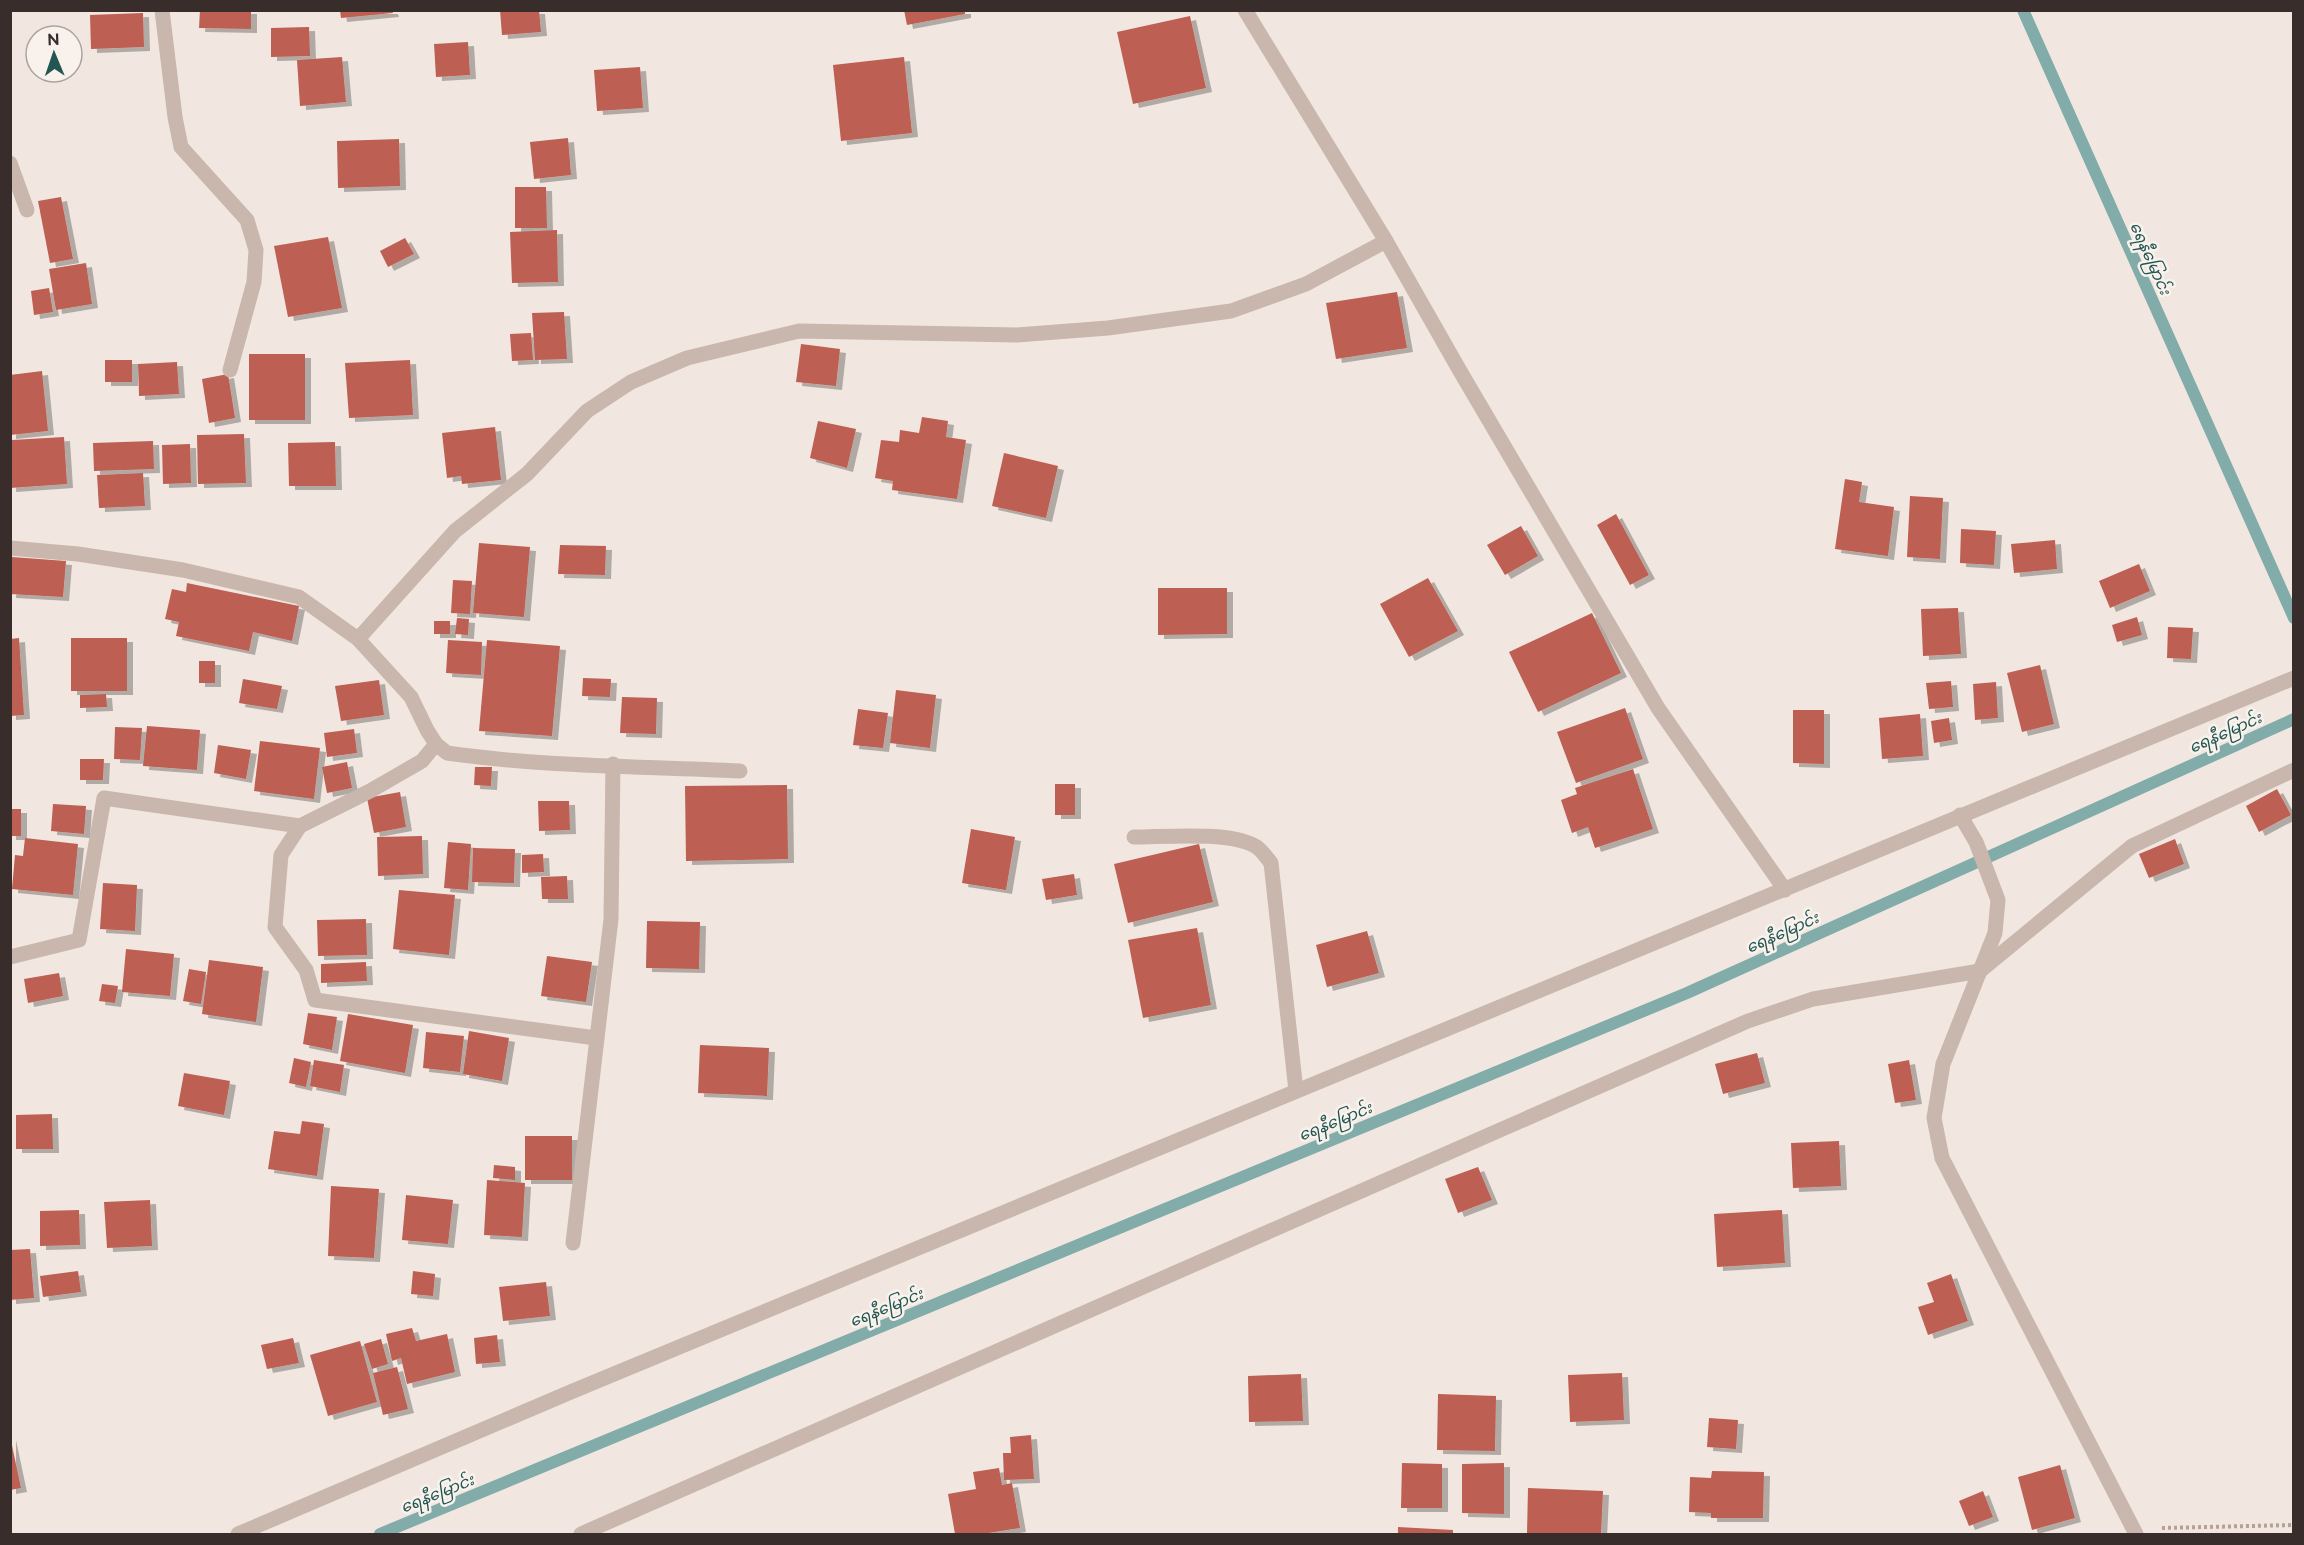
<svg xmlns="http://www.w3.org/2000/svg" width="2304" height="1545" font-family="Raleway,'Noto Sans Myanmar',sans-serif">
<style>
.lines{fill:none;stroke-linecap:round;stroke-linejoin:round}
.stream{stroke:#81aca9;stroke-width:12}
.building{fill:#bd5f52;filter:url(#shadow)}
.path{stroke:#b5a097;stroke-width:4;stroke-dasharray:3 3;stroke-linecap:butt}
.minor{stroke:#c9b6ac;stroke-width:15}
.labels{text-anchor:middle;stroke-width:5;stroke-linejoin:round;paint-order:stroke}
.water-label{font-size:16px;font-style:italic;fill:#235653;stroke:#f9f2ec}
</style>
<defs>
<filter id="shadow"><feDropShadow dx="6" dy="4" stdDeviation="0" flood-color="#0004"/></filter>
</defs>
<rect width="100%" height="100%" fill="#f1e7e0"/>
<g class="lines">
<!-- stream -->
<g class="stream">
<path d="M2023 10 2294 618"/>
<path d="M380 1534 1687 993 2294 719"/>
</g>
</g>
<!-- building -->
<g class="building">
<path d="M200 10H251V29L199 28Z"/>
<path d="M340 10H392L393 13 341 18Z"/>
<path d="M500 10H539L541 32 502 35Z"/>
<path d="M904 10H965V14L907 25Z"/>
<path d="M143 13 144 47 91 49 90 15Z"/>
<path d="M1190 16 1206 88 1133 104 1117 32Z"/>
<path d="M309 27 310 56 271 57V28Z"/>
<path d="M468 42 470 75 436 77 434 44Z"/>
<path d="M342 57 346 102 300 106 297 60Z"/>
<path d="M904 57 912 133 841 141 833 65Z"/>
<path d="M640 67 643 108 597 111 594 70Z"/>
<path d="M568 138 571 175 534 179 530 142Z"/>
<path d="M399 139 400 186 338 188 337 141Z"/>
<path d="M515 187H546L547 228H515Z"/>
<path d="M61 197 73 259 50 263 38 201Z"/>
<path d="M557 230 558 282 512 283 510 232Z"/>
<path d="M328 237 342 308 288 317 274 246Z"/>
<path d="M405 238 414 254 388 267 380 251Z"/>
<path d="M86 263 92 304 56 310 49 269Z"/>
<path d="M49 288 53 312 34 315 31 291Z"/>
<path d="M1397 292 1407 348 1336 359 1326 303Z"/>
<path d="M564 312 567 359 535 360 532 313Z"/>
<path d="M531 333 533 360 512 361 510 334Z"/>
<path d="M801 344 840 349 836 386 796 382Z"/>
<rect x="249" y="354" width="56" height="66"/>
<rect x="105" y="360" width="27" height="22"/>
<path d="M410 360 413 415 349 418 345 363Z"/>
<path d="M177 362 179 394 139 396 138 364Z"/>
<path d="M42 371 48 431 10 435V375Z"/>
<path d="M228 374 235 418 209 423 202 379Z"/>
<path d="M922 417 948 421 946 437 966 440 957 499 892 490 893 481 875 478 881 440 899 442 900 430 919 433Z"/>
<path d="M818 421 856 429 847 468 810 458Z"/>
<path d="M495 427 501 480 462 484 461 476 447 478 442 433Z"/>
<path d="M244 434 246 483 198 484 197 435Z"/>
<path d="M64 437 67 484 10 488 12 440Z"/>
<path d="M153 441 154 469 94 471 93 443Z"/>
<path d="M335 442 336 486H289L288 443Z"/>
<path d="M190 444 191 483 163 484 162 445Z"/>
<path d="M1004 453 1058 466 1046 518 992 506Z"/>
<path d="M143 473 145 506 99 508 97 475Z"/>
<path d="M1845 479 1862 482 1859 502 1894 507 1888 556 1835 549Z"/>
<path d="M1910 496 1943 498 1940 559 1907 557Z"/>
<path d="M1616 514 1649 575 1630 585 1597 525Z"/>
<path d="M1521 526 1538 556 1505 575 1487 545Z"/>
<path d="M1961 529 1996 531 1994 565 1960 563Z"/>
<path d="M2055 540 2057 569 2014 573 2011 544Z"/>
<path d="M479 543 530 547 524 617 473 613Z"/>
<path d="M560 545 606 546 605 575 558 574Z"/>
<path d="M12 557 66 561 63 597 10 594Z"/>
<path d="M2139 564 2150 591 2110 608 2099 581Z"/>
<path d="M1428 578 1458 631 1409 657 1380 604Z"/>
<path d="M453 580 472 581 470 614 451 613Z"/>
<path d="M187 583 299 606 292 641 253 632 249 651 176 636 179 622 165 619 172 589 186 592Z"/>
<path d="M1158 588H1227V634L1158 635Z"/>
<path d="M1958 608 1961 654 1923 656 1921 609Z"/>
<path d="M1592 613 1621 673 1538 712 1509 652Z"/>
<path d="M2137 617 2142 635 2117 642 2112 625Z"/>
<path d="M457 618 469 619 468 635 455 634Z"/>
<rect x="434" y="621" width="16" height="13"/>
<path d="M2168 627 2193 628 2191 659 2167 658Z"/>
<path d="M19 638 24 715 10 716V639Z"/>
<rect x="71" y="638" width="56" height="53"/>
<path d="M448 640 482 642 481 675 446 673Z"/>
<path d="M487 640 560 646 552 736 479 731Z"/>
<rect x="199" y="661" width="16" height="22"/>
<path d="M2040 665 2054 724 2022 732 2007 673Z"/>
<path d="M583 678 611 679 610 697 582 696Z"/>
<path d="M243 679 282 686 277 709 239 703Z"/>
<path d="M379 680 384 715 341 721 335 686Z"/>
<path d="M1951 681 1953 707 1929 709 1926 683Z"/>
<path d="M1996 682 1998 718 1975 720 1973 684Z"/>
<path d="M896 690 936 695 930 748 890 743Z"/>
<path d="M106 694 107 707 80 708V695Z"/>
<path d="M622 697 657 698 656 734 620 733Z"/>
<path d="M1625 708 1643 759 1576 783 1557 732Z"/>
<path d="M858 709 888 713 883 748 853 745Z"/>
<path d="M1793 710H1824V764L1793 763Z"/>
<path d="M1920 714 1923 756 1882 759 1879 718Z"/>
<path d="M1949 718 1952 740 1934 743 1931 721Z"/>
<path d="M147 726 200 730 197 770 143 766Z"/>
<path d="M115 727 142 728 140 760 114 759Z"/>
<path d="M354 729 357 753 327 757 324 733Z"/>
<path d="M260 741 320 748 314 799 254 791Z"/>
<path d="M218 745 251 750 246 779 214 773Z"/>
<path d="M80 759H104L103 780H80Z"/>
<path d="M347 762 352 788 327 793 322 767Z"/>
<path d="M475 767H492L491 786 474 785Z"/>
<path d="M1633 769 1653 829 1595 848 1588 827 1572 833 1561 800 1577 794 1575 788Z"/>
<rect x="1055" y="784" width="20" height="31"/>
<path d="M787 785 788 859 686 861 685 786Z"/>
<path d="M2277 789 2291 815 2259 832 2246 806Z"/>
<path d="M400 792 406 827 374 833 367 798Z"/>
<path d="M538 801H569L570 830 539 831Z"/>
<path d="M53 804 86 806 84 834 51 831Z"/>
<rect x="10" y="809" width="11" height="27"/>
<path d="M971 829 1015 837 1006 890 962 883Z"/>
<path d="M422 836 423 874 378 876 377 837Z"/>
<path d="M25 838 78 844 73 895 12 889 15 855 23 856Z"/>
<path d="M2175 839 2184 864 2149 878 2139 854Z"/>
<path d="M448 842 471 844 468 890 444 888Z"/>
<path d="M1199 844 1213 902 1128 923 1114 864Z"/>
<path d="M473 848 515 849 514 883 472 882Z"/>
<path d="M543 854 544 872 522 873V855Z"/>
<path d="M1074 874 1077 895 1046 900 1042 879Z"/>
<path d="M567 876 568 899H542L541 877Z"/>
<path d="M103 883 137 885 135 931 100 929Z"/>
<path d="M399 890 455 895 449 955 393 949Z"/>
<path d="M366 919 367 955 318 956 317 920Z"/>
<path d="M647 921 700 922 699 969 646 968Z"/>
<path d="M1197 928 1211 1005 1143 1018 1128 940Z"/>
<path d="M1367 931 1379 973 1327 987 1316 945Z"/>
<path d="M126 949 174 954 170 996 122 992Z"/>
<path d="M547 956 592 962 586 1002 541 996Z"/>
<path d="M209 960 263 967 256 1022 202 1014Z"/>
<path d="M366 962 367 981 321 983V964Z"/>
<path d="M189 969 206 972 201 1004 183 1001Z"/>
<path d="M59 973 63 996 28 1003 24 979Z"/>
<path d="M102 984 118 986 115 1003 99 1001Z"/>
<path d="M308 1013 337 1017 332 1050 303 1044Z"/>
<path d="M348 1014 413 1025 405 1073 340 1061Z"/>
<path d="M469 1031 509 1038 502 1081 463 1074Z"/>
<path d="M426 1032 464 1036 460 1072 423 1068Z"/>
<path d="M700 1045 769 1048 767 1096 698 1093Z"/>
<path d="M1757 1053 1765 1083 1723 1094 1715 1064Z"/>
<path d="M294 1058 311 1062 306 1087 289 1083Z"/>
<path d="M314 1060 344 1065 340 1092 310 1086Z"/>
<path d="M1909 1060 1916 1100 1895 1103 1888 1064Z"/>
<path d="M184 1073 230 1081 224 1115 178 1106Z"/>
<path d="M52 1114 53 1149H16V1115Z"/>
<path d="M302 1121 324 1124 317 1176 268 1169 274 1131 300 1134Z"/>
<rect x="525" y="1136" width="47" height="44"/>
<path d="M1839 1141 1841 1186 1793 1188 1791 1143Z"/>
<path d="M494 1165 515 1167V1180L493 1178Z"/>
<path d="M1478 1167 1492 1200 1458 1213 1445 1179Z"/>
<path d="M487 1180 525 1183 522 1237 484 1235Z"/>
<path d="M331 1186 379 1189 374 1258 328 1256Z"/>
<path d="M406 1195 453 1200 448 1244 402 1240Z"/>
<path d="M150 1200 152 1246 107 1248 104 1202Z"/>
<path d="M79 1210 80 1245 40 1246V1211Z"/>
<path d="M1782 1210 1785 1263 1717 1267 1714 1214Z"/>
<path d="M30 1249 34 1298 10 1300V1250Z"/>
<path d="M78 1271 81 1292 43 1297 40 1276Z"/>
<path d="M413 1271 435 1274 433 1296 411 1294Z"/>
<path d="M1951 1274 1968 1321 1928 1335 1918 1307 1934 1302 1927 1283Z"/>
<path d="M546 1282 550 1316 503 1321 499 1287Z"/>
<path d="M412 1328 416 1341 447 1334 455 1372 407 1384 401 1358 392 1361 386 1334Z"/>
<path d="M497 1335 500 1362 476 1364 474 1338Z"/>
<path d="M293 1338 299 1363 267 1369 261 1345Z"/>
<path d="M381 1339 388 1364 372 1369 364 1344Z"/>
<path d="M360 1341 377 1402 328 1416 310 1355Z"/>
<path d="M397 1367 408 1409 383 1415 373 1373Z"/>
<path d="M1622 1373 1624 1420 1570 1422 1568 1375Z"/>
<path d="M1301 1374 1303 1421 1249 1422 1248 1376Z"/>
<path d="M1438 1394 1496 1396 1495 1451 1437 1450Z"/>
<path d="M1709 1418 1738 1420 1736 1449 1707 1447Z"/>
<path d="M1031 1435 1034 1479 1004 1480 1003 1453H1011L1010 1437Z"/>
<path d="M10 1436 21 1488 10 1490Z"/>
<path d="M1402 1463 1442 1464V1508H1401Z"/>
<path d="M1504 1463V1514L1462 1513V1464Z"/>
<path d="M2060 1465 2075 1518 2032 1530 2018 1477Z"/>
<path d="M999 1468 1002 1485 1012 1483 1020 1528 982 1534H955L948 1494 976 1489 973 1472Z"/>
<path d="M1712 1471 1764 1472 1763 1518H1711V1513L1689 1512 1690 1477 1711 1478Z"/>
<path d="M1528 1488 1603 1491 1601 1534H1527Z"/>
<path d="M1983 1491 1993 1517 1969 1526 1959 1501Z"/>
<path d="M1398 1527 1453 1530V1534H1398Z"/>
</g>
<g class="lines">
<!-- path -->
<path class="path" d="M2162 1528 2294 1525"/>
<!-- minor -->
<g class="minor">
<path d="M162 10 175 117 181 147 247 220 256 250 254 282 230 370"/>
<path d="M1245 10 1386 241 1460 371 1658 708 1785 890"/>
<path d="M10 163 27 210"/>
<path d="M10 548 78 554 183 570 299 597 358 639 411 697 427 730 436 744 447 753C544 767 642 766 740 771"/>
<path d="M358 639 455 531 527 474 587 411 631 382 687 358 799 331 1017 335 1108 328 1231 311 1306 284 1386 241"/>
<path d="M436 744 422 761 370 791 300 826 281 855 275 927 306 970 315 1000 596 1038"/>
<path d="M1960 815 1976 842 1998 900 1995 933 1943 1064 1934 1118 1942 1158 2136 1534"/>
<path d="M1134 837C1165 837 1228 831 1255 846 1261 849 1267 858 1271 863L1296 1091"/>
<path d="M10 957 79 940 104 798 300 826"/>
<path d="M573 1243 611 919 613 764"/>
<path d="M238 1534 573 1391 2294 678"/>
<path d="M581 1534 1748 1021 1813 999 1980 971 2132 846 2294 770"/>
</g>
</g>
<g class="labels">
<!-- water labels -->
<g class="water-label">
<text transform="translate(2151 258) rotate(66)" y="6">ရေနီမြောင်း</text>
<text transform="translate(2225 732) rotate(-24)" y="6">ရေနီမြောင်း</text>
<text transform="translate(1782 932) rotate(-24)" y="6">ရေနီမြောင်း</text>
<text transform="translate(1335 1121) rotate(-22)" y="6">ရေနီမြောင်း</text>
<text transform="translate(886 1307) rotate(-22)" y="6">ရေနီမြောင်း</text>
<text transform="translate(437 1493) rotate(-22)" y="6">ရေနီမြောင်း</text>
</g>
</g>
<!-- border -->
<rect width="2304" height="1545" fill="none" stroke="#382d2b" stroke-width="24"/>
<!-- north arrow -->
<g transform="translate(54 54) rotate(358)"><circle r="28" fill="#f9f2ec" stroke="#aca39f" stroke-width="1.5"/>
<path d="M0-4.5L10 22L0 15L-10 22Z" fill="#235653"/>
<text y="-9" font-size="16" font-weight="bold" text-anchor="middle" fill="#382d2b">N</text>
</g>
</svg>
